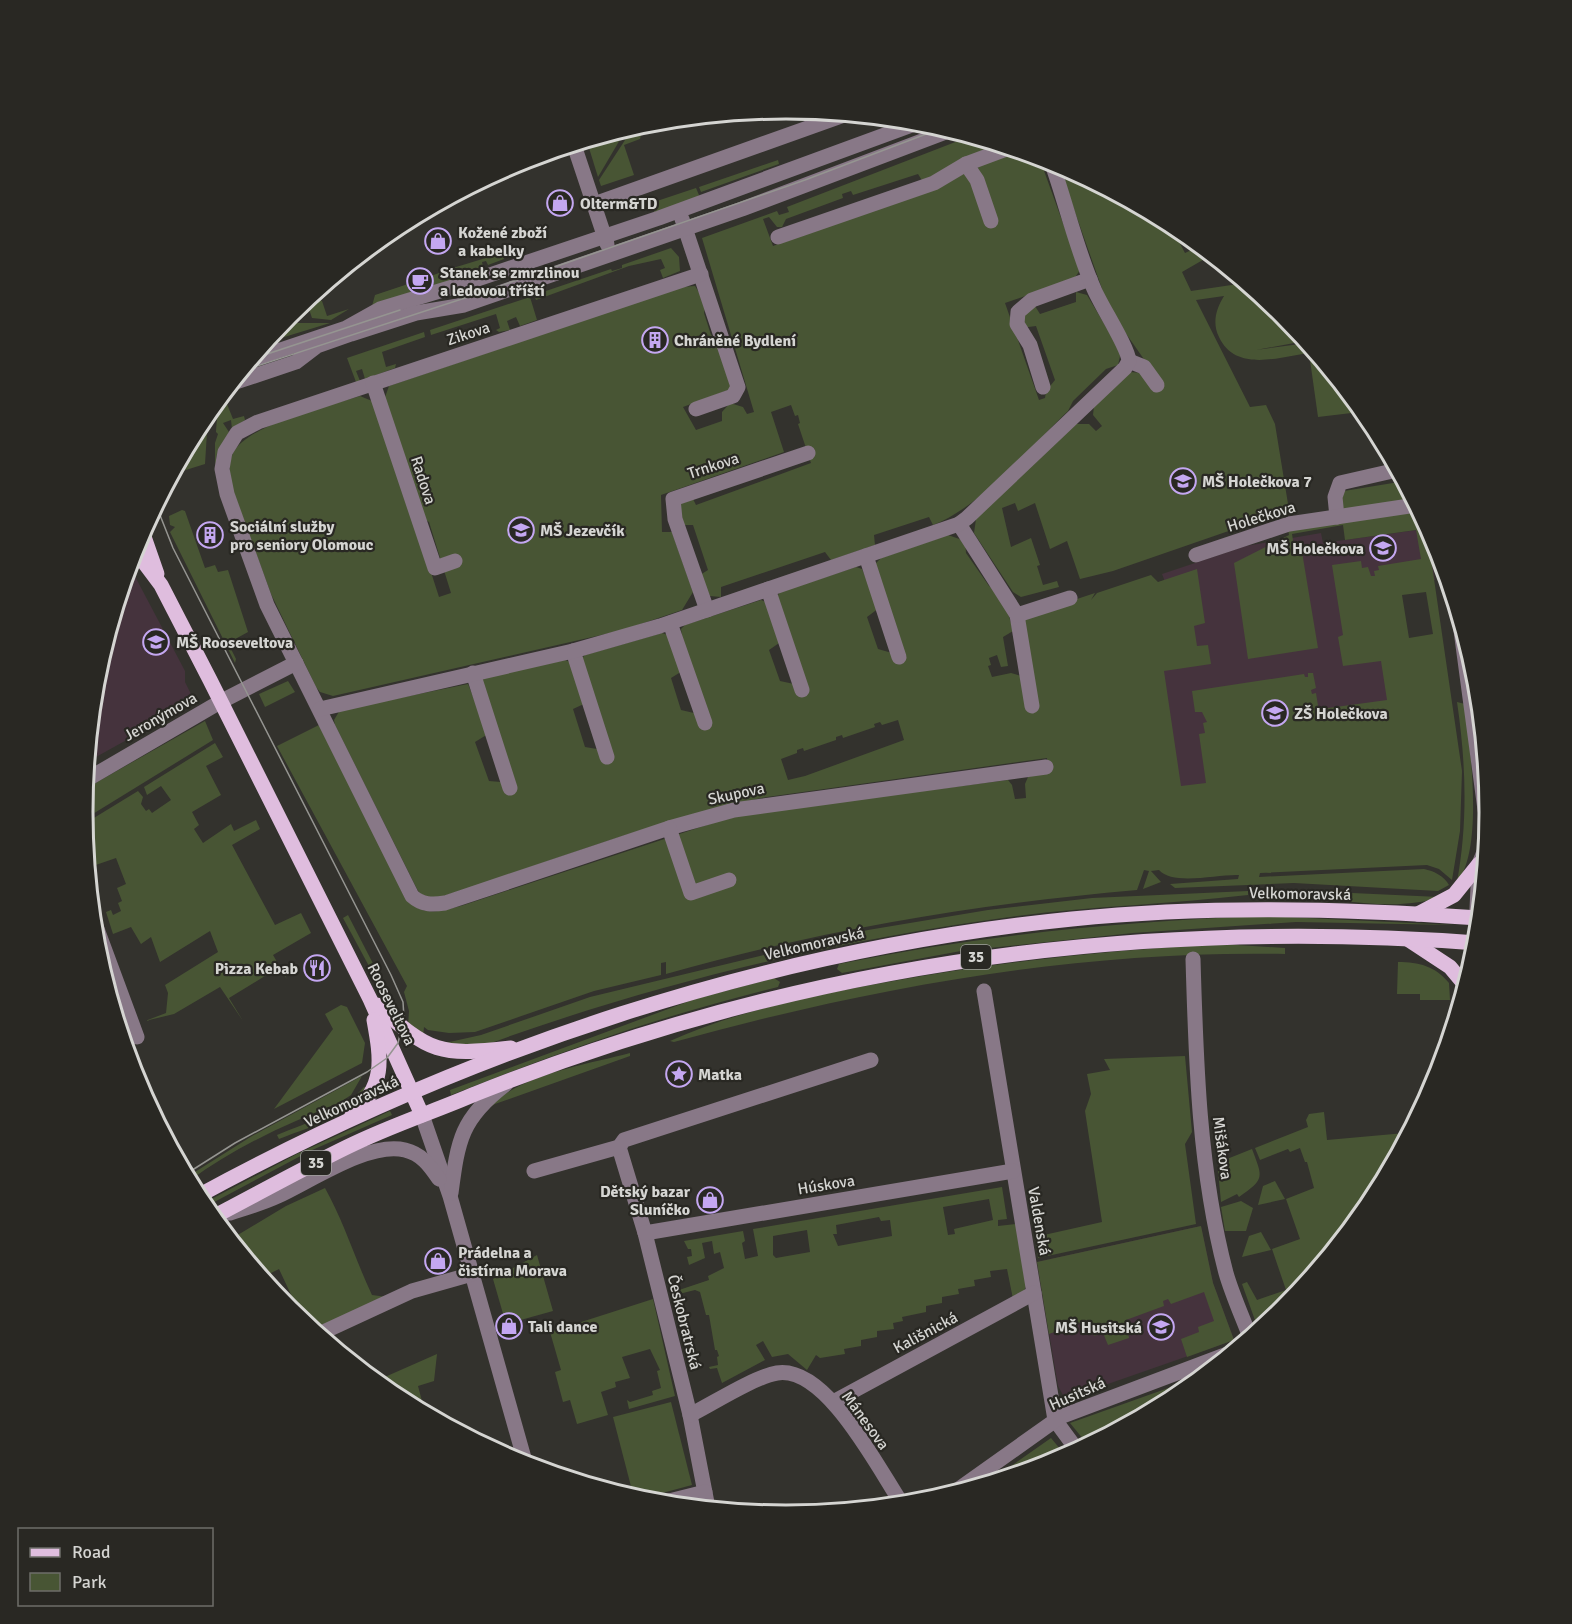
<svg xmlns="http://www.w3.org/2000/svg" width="1572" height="1624" font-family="Signika,sans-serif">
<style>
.education{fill:#45333d}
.green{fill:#485534;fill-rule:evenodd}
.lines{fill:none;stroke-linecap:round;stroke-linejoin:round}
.minor{stroke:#887887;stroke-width:15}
.major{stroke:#dfbdde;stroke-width:15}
.tram{stroke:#959591;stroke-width:1.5}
.labels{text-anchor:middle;stroke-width:4.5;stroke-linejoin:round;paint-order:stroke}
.shield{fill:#292823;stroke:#a1a19e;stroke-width:1.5}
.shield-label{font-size:15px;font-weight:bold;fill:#d5d5d2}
.poi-label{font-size:16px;font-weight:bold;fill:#d5d5d2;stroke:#292823;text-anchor:start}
.street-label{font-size:16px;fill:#d5d5d2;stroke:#292823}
.rim{fill:none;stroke:#d5d5d2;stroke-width:3}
</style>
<rect width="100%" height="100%" fill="#33322d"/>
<!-- education -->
<g class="education">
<path d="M1417 530 1421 556 1431 555 1435 580 1376 588 1458 773 1122 820 1164 579 1162 574 1246 546 1321 533 1323 543Z"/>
<path d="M129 565 185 671V682L195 702 87 762 96 674Z"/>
<path d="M1201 1226 1213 1283 1234 1340 1065 1399 1058 1386 1037 1262Z"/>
</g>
<!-- green -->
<g class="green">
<path d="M642 131 640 139 624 145 634 175 601 186 599 180 627 137Z"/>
<path d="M971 136 999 145 923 182 918 174 853 195 851 191 842 194 843 198 786 219 782 227H777L769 217 763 219 773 246 935 186 982 163 1017 151 1039 157 1080 270 1074 279 1005 303 1039 400 1045 398 1046 391 1055 380 1036 326 1021 328 1026 312 1035 306 1040 314 1076 302V292L1087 295 1121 352 1118 365 1106 369 1073 401 1068 411C1030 447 982 506 933 525L929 517 874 535 875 545 831 560 825 552 721 587V597L710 596 700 575 708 570 693 525H683L680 504 692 497 696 505 811 463 798 424 800 423 798 415 795 416 791 405 771 412 784 452 661 495 662 532H672L693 592 682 610 623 630 333 696 320 692 316 687 271 594 231 485C230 473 228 463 233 453 248 424 329 406 360 396L372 401 385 430 439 597 451 593 429 522 421 517 384 400 389 386 681 287 695 286 706 304 704 313 711 335 717 339 731 389 683 407 696 430 722 421V412L730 403 743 407 747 414 754 412 702 238 777 211 779 215 789 212 787 207Z"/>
<path d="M621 138 598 177 589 148Z"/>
<path d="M778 160 779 164 701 192 699 187Z"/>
<path d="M1058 164 1169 223 1185 253 1200 246 1208 257 1182 272 1191 291 1245 283 1255 291 1247 294 1257 293 1284 315 1305 341 1256 350 1307 343 1314 352C1283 356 1236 374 1219 337 1212 323 1216 309 1224 296L1196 300 1250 407 1266 405 1275 424 1289 510 1113 571 1080 579 1067 541 1050 549 1035 503 1018 511 1015 503 1002 508 1011 547 1031 538 1040 565 1037 566 1043 585 1057 581 1059 587 1021 597 1013 592 974 533 976 519 1075 424H1089L1096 431 1102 426 1093 415 1094 406 1130 372 1142 373 1162 385 1113 315 1106 300Z"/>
<path d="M696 188 699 195 696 200 655 215 651 203Z"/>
<path d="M671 248 679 257 680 271 663 278 660 270 665 268 661 259 629 266 536 300 534 295 611 269 612 271 622 268V265Z"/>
<path d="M502 253 504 259 488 265 486 261 482 262 483 267 456 275 450 273 453 268Z"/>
<path d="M439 273 455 279 372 306 375 295 411 283 412 286 414 282Z"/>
<path d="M310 297 322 301 327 316 349 309 331 320 312 318 306 300Z"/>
<path d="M530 297 537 320 520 326 516 317 507 321 510 330 499 332 496 330 500 328 496 314 431 335 430 330Z"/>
<path d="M282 323H330L268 342 262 347Z"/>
<path d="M424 332 425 337 382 352 386 367 396 364 395 368 365 379 362 369 356 371 360 381 356 382 347 358Z"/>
<path d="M1318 356 1359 407 1360 412 1318 417 1310 360Z"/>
<path d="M227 404 233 419 244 416 245 420 232 429 231 420 223 423 229 432 217 454 215 467V443L218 434 216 432C217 422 216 409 227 404Z"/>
<path d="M203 419 207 432 205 464 173 474Z"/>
<path d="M1401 478 1414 502 1349 511 1342 508 1341 494 1344 491 1399 482Z"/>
<path d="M1417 508 1426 524 1462 771 1460 831 1452 880 1439 869 1427 865 1260 873 1259 877 1424 869C1434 871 1444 876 1449 885L1438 891 1294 883 1175 888 1170 884 1238 879 1239 875C1218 874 1173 886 1159 870L1151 871 1161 882 1143 889 1149 871 1144 870 1137 890C977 904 820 930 666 974V962L661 963V975L594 991 475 1032 449 1033 428 1030 424 1027 423 1037 408 1026 409 1011 404 992 407 986 277 746 319 725 407 899C423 918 442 911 464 905L722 820 758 812 1008 780 1012 785 1015 799 1026 798 1025 784 1028 777 1048 771 1047 758 767 797C653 820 545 865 434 899L420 894 417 889 335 725 334 720 340 710 468 684 488 734 475 742 489 781 501 782 480 687 483 678 565 660 570 662 586 703 573 709 585 747 597 749 582 658 585 655 662 633 668 635 684 670 671 678 681 710 694 713 681 629 685 625 761 600 766 602 782 641 769 650 780 681 794 684 776 598 780 592 856 567 862 569 879 608 867 617 878 649 892 653 875 564 881 558 948 535 965 541 966 553 989 586 999 592 1006 604 1013 631 1003 637 1008 666 1001 667 997 655 989 658 991 665 988 666 992 677 1011 673 1021 676 1023 617 1095 593 1091 600 1097 593 1151 575 1158 582 1197 569 1205 623 1194 626 1197 646 1208 645 1211 664 1164 671 1181 786 1206 783 1199 734 1205 733 1203 723 1207 722 1202 712H1195L1192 691 1304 674 1305 677H1308V673H1313L1316 688 1311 690 1312 694 1316 693 1319 712 1321 709 1387 700 1381 661 1343 666 1338 637 1343 635 1332 565 1361 561 1362 568 1368 567 1371 576H1375L1374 571 1379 570 1378 566 1421 559 1416 530 1345 540 1343 525 1292 534 1295 553 1302 552 1318 648 1248 659 1234 563 1289 535 1288 530ZM1426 592 1433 634 1409 638 1402 595ZM898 720 904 740 805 776 788 780 781 759 797 753V750L803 748 804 751 836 740V737L842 735 843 738 875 727 874 724 880 722 882 725Z"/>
<path d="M182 510 185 511 205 568 215 565 218 572 228 570 248 632 228 643 236 659 235 663 170 532 175 527 170 525 169 516Z"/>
<path d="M288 681 295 692 265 707 259 694Z"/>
<path d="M1457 702 1465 704C1470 747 1484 849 1457 882 1468 822 1466 763 1457 702Z"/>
<path d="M205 721 213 740 83 820 85 789Z"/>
<path d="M215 743 223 757 206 766 221 795 192 812 199 825 194 829 203 843 231 824 234 831 256 820 260 829 232 845 275 925 301 913 311 933 273 955 287 979 278 968 229 998 243 1021 220 987 174 1014 145 1021 166 1013 168 993 165 985 218 952 210 931 160 962 151 937 141 944 131 927 113 934 106 912 111 910 113 915 121 911 118 903 122 901 117 888 126 884 116 858 90 867 84 824 138 791 143 797 141 804 146 811 149 809 152 813 171 800 161 786 147 795 144 787Z"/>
<path d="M1287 890 1439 897C1396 913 1332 898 1287 894Z"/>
<path d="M1248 891V895C1171 904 1094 906 1017 916 838 940 659 982 488 1044L472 1047 445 1043 481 1035 590 997 868 930 988 910 1092 898Z"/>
<path d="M348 915 382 981 390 1005 343 918Z"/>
<path d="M1265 916 1455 925 1296 922 1133 933 961 951 842 973 837 969 839 964 844 963C983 935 1123 921 1265 916Z"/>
<path d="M1222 944 1285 948V954C1078 950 873 987 674 1042L670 1041C739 1010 814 995 888 982 999 962 1109 950 1222 944Z"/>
<path d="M1398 962C1419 962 1435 966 1449 983L1450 1000H1420V994H1397Z"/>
<path d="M774 978 780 982 778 987C666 1014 558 1052 451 1095L450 1090 695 999Z"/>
<path d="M341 1005 347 1007 365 1043 362 1063 274 1109 333 1029 325 1014Z"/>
<path d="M630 1053V1056L495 1104 484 1111C520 1074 581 1066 630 1053Z"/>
<path d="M1185 1056 1192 1132 1185 1144 1196 1224 1038 1258 1035 1237 1102 1222 1085 1111 1091 1094 1087 1074 1110 1070 1104 1059Z"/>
<path d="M362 1076 351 1095 339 1103C286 1124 235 1147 189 1181L187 1177 252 1136Z"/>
<path d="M364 1087H369C340 1121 319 1123 279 1139L277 1135C310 1121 340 1114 364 1087Z"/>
<path d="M390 1111 392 1115 310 1151 205 1207 202 1204 297 1154Z"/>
<path d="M1324 1112 1327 1140 1405 1133 1406 1138 1371 1203 1283 1310 1261 1328 1256 1323 1242 1284 1247 1282 1257 1300 1286 1290 1272 1249 1300 1239 1286 1199 1314 1188 1307 1162H1305L1300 1148 1290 1152 1288 1149 1260 1160 1255 1148 1308 1127 1306 1120 1309 1114Z"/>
<path d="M1252 1149C1263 1178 1265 1179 1239 1197L1237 1194 1221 1202 1218 1171 1227 1159Z"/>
<path d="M1275 1181 1285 1199 1258 1205 1263 1186Z"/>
<path d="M1002 1187 1007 1219 998 1220V1226L1016 1224 1026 1286 1024 1291 1013 1299 1007 1269 990 1271 991 1277 974 1280 975 1286 958 1289 959 1294 942 1297V1303L926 1306V1312L902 1317 903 1321 893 1323 894 1329 877 1331V1337L861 1340V1346L844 1349 845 1354 820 1358 816 1355 807 1370 788 1354 772 1357 763 1341 756 1345 765 1360 722 1383 717 1368 710 1369 709 1367 718 1365 717 1357 719 1356 717 1350H715L709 1315H706L700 1292 695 1290 679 1294 684 1313 678 1315 673 1292 709 1280 708 1276 724 1268 720 1252 714 1254 712 1241 702 1243 705 1258 689 1265 687 1257 692 1256 691 1249H688L684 1241 743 1231 745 1241 742 1243 745 1259 758 1256 753 1229ZM989 1199 993 1220 954 1229 955 1234 948 1235 943 1207ZM879 1217 881 1221 890 1220 892 1236 838 1246 833 1234H837L836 1225ZM807 1230 810 1252 776 1258 773 1255V1236Z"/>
<path d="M325 1188C344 1222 355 1259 372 1295L387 1297 315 1331 298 1317 301 1316 279 1269 267 1275 277 1295 231 1239 286 1206Z"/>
<path d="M1241 1201 1253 1208 1246 1231H1225L1221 1207Z"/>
<path d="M1201 1226 1213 1283 1234 1340 1187 1357 1181 1339 1199 1332 1198 1327 1214 1321 1204 1292 1171 1304 1168 1299 1163 1301 1164 1306 1126 1320 1129 1338 1108 1345 1103 1333 1094 1336 1088 1320 1049 1334 1037 1262Z"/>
<path d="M1261 1232 1271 1250 1242 1257 1249 1236Z"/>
<path d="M537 1255 553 1311 506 1324 493 1279Z"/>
<path d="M653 1299 675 1396 629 1409 627 1400 630 1402 653 1395 652 1391 661 1388 657 1371 660 1370 650 1349 622 1357 630 1378 615 1382 616 1387 601 1392 608 1415 577 1424 570 1400 563 1402 555 1372 561 1370 550 1332Z"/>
<path d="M437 1354 434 1381 418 1386 423 1405 417 1409 395 1397 378 1380Z"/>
<path d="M1202 1376 1177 1397 1088 1445 1070 1423Z"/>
<path d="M671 1402 692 1485 640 1499 634 1498 613 1417Z"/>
<path d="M1051 1438 1066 1456 1056 1461 1051 1455 1045 1454 1030 1465 1032 1469 1008 1476 1004 1471Z"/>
</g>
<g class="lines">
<!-- minor -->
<g class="minor">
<path d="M574 145 607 244"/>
<path d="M966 164 977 180 991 221"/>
<path d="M594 204 847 114"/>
<path d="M682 219 738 387 733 396 696 409"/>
<path d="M778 237 934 183 966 164 1009 148"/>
<path d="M701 274 258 422 237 433 225 452 222 469 227 494 267 605 412 896C422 905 432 905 445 903L669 828 734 810 1046 767"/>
<path d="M251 360 346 328 380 309 466 283 659 218 920 122"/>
<path d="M1129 361 1144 367 1157 385"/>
<path d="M233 383 296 362 317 346 351 334 416 313 464 305 742 209 951 130"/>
<path d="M373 383 435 568 455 561"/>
<path d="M1043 387 1030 345 1017 324 1018 312 1032 300 1090 279"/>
<path d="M1337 517 1335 497 1340 483 1397 470"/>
<path d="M959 524 1017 615 1032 706"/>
<path d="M1196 555 1289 524 1416 505"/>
<path d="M866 556 899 657"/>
<path d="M768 589 802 690"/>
<path d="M707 610 675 519 673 499 808 453"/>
<path d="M1017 615 1070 598"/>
<path d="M670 623 705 723"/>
<path d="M1460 623 1488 832"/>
<path d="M573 651 607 757"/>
<path d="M473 673 510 788"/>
<path d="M320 709 573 651 660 626 959 524 967 518 1125 368 1129 361C1128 347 1101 306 1094 289 1076 248 1066 203 1051 161"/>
<path d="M86 780 220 702 296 663"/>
<path d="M669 828 691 893 729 880"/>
<path d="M93 918 137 1037"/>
<path d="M1475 954 1479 864 1486 847"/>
<path d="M1193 959C1196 1064 1199 1171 1226 1273 1232 1294 1242 1316 1250 1337"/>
<path d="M984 991 1055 1420 1077 1450"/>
<path d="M422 1115 450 1196 526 1465"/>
<path d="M619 1147 645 1233 690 1415 708 1508"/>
<path d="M534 1171 619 1147 624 1140 871 1060"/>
<path d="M451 1193C458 1140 461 1118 506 1084"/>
<path d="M230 1213C246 1208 263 1203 278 1196 311 1181 369 1141 405 1150 422 1154 430 1166 439 1179"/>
<path d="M645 1233 1013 1171"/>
<path d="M319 1334 412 1291 472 1274"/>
<path d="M833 1402 1034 1293"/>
<path d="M690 1415C712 1404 754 1377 777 1373 826 1365 878 1468 902 1504"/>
<path d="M953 1493 1060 1417 1230 1353"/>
<path d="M661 1503 705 1492"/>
</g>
<!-- major -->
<g class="major">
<path d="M142 531 157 574"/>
<path d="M134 549 161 585 210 680 370 999 422 1115"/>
<path d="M1418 914 1454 895 1479 864"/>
<path d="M1409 940 1450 967 1465 985"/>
<path d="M377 1005C430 1053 439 1056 511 1048"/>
<path d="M352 1115C386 1086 381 1059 374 1020"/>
<path d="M198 1196C468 1049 765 950 1072 919 1207 905 1344 908 1479 918"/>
<path d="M213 1217C257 1194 302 1169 347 1147 389 1126 433 1112 475 1094 798 965 1130 917 1477 943"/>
</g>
<!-- tram -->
<g class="tram">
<path d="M252 359 400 310"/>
<path d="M242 371 471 296 805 180 942 128"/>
<path d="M156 505 173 548 391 975 403 1002 404 1018 398 1043 387 1058 367 1072 235 1143 186 1174"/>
</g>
</g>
<!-- icons -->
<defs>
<g id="shop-ring" transform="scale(1.35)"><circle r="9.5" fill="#292823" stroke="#c4a7f1" stroke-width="1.5"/><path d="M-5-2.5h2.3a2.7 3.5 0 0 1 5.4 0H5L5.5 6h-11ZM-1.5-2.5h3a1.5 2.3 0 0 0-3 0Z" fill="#c4a7f1"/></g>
<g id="cafe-ring" transform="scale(1.35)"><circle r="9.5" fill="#292823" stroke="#c4a7f1" stroke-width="1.5"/><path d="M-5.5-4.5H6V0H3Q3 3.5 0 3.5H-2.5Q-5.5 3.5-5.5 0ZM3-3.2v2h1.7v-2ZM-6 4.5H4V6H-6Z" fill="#c4a7f1"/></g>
<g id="building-ring" transform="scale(1.35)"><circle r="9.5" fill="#292823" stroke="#c4a7f1" stroke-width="1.5"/><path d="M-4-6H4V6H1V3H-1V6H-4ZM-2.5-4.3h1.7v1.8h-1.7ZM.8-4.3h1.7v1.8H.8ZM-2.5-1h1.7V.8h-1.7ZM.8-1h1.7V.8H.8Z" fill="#c4a7f1"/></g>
<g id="school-ring" transform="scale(1.35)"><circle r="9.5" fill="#292823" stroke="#c4a7f1" stroke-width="1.5"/><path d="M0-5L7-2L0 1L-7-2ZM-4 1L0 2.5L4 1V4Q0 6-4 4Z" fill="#c4a7f1"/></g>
<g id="restaurant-ring" transform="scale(1.35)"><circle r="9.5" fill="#292823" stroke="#c4a7f1" stroke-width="1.5"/><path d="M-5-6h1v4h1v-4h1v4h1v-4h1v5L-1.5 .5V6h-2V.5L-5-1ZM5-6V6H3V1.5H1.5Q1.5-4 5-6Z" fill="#c4a7f1"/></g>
<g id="sight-ring" transform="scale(1.35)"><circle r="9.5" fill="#292823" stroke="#c4a7f1" stroke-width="1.5"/><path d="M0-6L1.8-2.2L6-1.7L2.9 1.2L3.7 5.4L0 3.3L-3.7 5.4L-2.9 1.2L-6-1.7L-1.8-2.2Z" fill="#c4a7f1"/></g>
</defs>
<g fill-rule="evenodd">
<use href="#shop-ring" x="560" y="203"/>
<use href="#shop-ring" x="438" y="241"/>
<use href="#cafe-ring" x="420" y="281"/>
<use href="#building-ring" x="655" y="340"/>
<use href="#school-ring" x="1183" y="481"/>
<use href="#school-ring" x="521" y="530"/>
<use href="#building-ring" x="210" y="535"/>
<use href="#school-ring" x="1383" y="548"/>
<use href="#school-ring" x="156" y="642"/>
<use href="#school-ring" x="1275" y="713"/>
<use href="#restaurant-ring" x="317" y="968"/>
<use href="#sight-ring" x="679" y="1074"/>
<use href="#shop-ring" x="710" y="1200"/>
<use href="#shop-ring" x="438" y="1261"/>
<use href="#shop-ring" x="509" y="1326"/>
<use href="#school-ring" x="1161" y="1327"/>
</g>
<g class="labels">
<!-- shield labels -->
<g class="shield">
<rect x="961" y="945" width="30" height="24" rx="4.5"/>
<rect x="301" y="1151" width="30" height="24" rx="4.5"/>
</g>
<g class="shield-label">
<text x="976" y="962">35</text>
<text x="316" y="1168">35</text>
</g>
<!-- poi labels -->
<g class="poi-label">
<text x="580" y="209">Olterm&amp;TD</text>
<text x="458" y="238">Kožené zboží<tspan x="458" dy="18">a kabelky</tspan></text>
<text x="440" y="278">Stanek se zmrzlinou<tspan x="440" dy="18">a ledovou tříští</tspan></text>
<text x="674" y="346">Chráněné Bydlení</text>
<text x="1202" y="487">MŠ Holečkova 7</text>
<text x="230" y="532">Sociální služby<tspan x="230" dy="18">pro seniory Olomouc</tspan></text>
<text x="540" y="536">MŠ Jezevčík</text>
<text x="1364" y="554" text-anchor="end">MŠ Holečkova</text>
<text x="176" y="648">MŠ Rooseveltova</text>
<text x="1294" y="719">ZŠ Holečkova</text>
<text x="298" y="974" text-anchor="end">Pizza Kebab</text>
<text x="698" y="1080">Matka</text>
<text x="690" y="1197" text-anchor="end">Dětský bazar<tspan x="690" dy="18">Sluníčko</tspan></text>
<text x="458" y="1258">Prádelna a<tspan x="458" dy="18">čistírna Morava</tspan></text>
<text x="528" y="1332">Tali dance</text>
<text x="1142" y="1333" text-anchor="end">MŠ Husitská</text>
</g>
<!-- street labels -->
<g class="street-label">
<text transform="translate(468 333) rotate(-18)" y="6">Zikova</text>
<text transform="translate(713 465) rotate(-18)" y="6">Trnkova</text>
<text transform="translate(424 480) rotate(72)" y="6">Radova</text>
<text transform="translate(1261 516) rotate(-17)" y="6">Holečkova</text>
<text transform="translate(160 716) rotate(-30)" y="6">Jeronýmova</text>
<text transform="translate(736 793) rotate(-12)" y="6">Skupova</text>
<text transform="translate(1300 893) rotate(1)" y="6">Velkomoravská</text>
<text transform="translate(814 943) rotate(-13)" y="6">Velkomoravská</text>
<text transform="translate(392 1004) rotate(64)" y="6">Rooseveltova</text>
<text transform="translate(351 1101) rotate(-25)" y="6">Velkomoravská</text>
<text transform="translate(1223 1148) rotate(82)" y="6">Mišákova</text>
<text transform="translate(826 1184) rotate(-9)" y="6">Húskova</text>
<text transform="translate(1040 1221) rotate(80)" y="6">Valdenská</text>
<text transform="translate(685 1322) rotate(76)" y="6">Českobratrská</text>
<text transform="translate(925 1332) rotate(-28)" y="6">Kališnická</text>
<text transform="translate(1077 1393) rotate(-24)" y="6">Husitská</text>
<text transform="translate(866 1420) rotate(54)" y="6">Mánesova</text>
</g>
</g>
<!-- crop -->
<path d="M0 0H1572V1624H0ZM93 812a693 693 0 1 1 1386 0a693 693 0 1 1-1386 0Z" fill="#292823" fill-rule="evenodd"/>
<path class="rim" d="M93 812a693 693 0 1 1 1386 0a693 693 0 1 1-1386 0Z"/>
<!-- legend -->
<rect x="18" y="1528" width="195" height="78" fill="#292823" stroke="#6e6d69" stroke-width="1.5"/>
<rect x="30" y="1548" width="30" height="9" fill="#dfbdde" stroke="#6e6d69" stroke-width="1.5"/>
<text x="72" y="1558" font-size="18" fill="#d5d5d2">Road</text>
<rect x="30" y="1573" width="30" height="18" fill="#485534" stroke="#6e6d69" stroke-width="1.5"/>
<text x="72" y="1588" font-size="18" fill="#d5d5d2">Park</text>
</svg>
